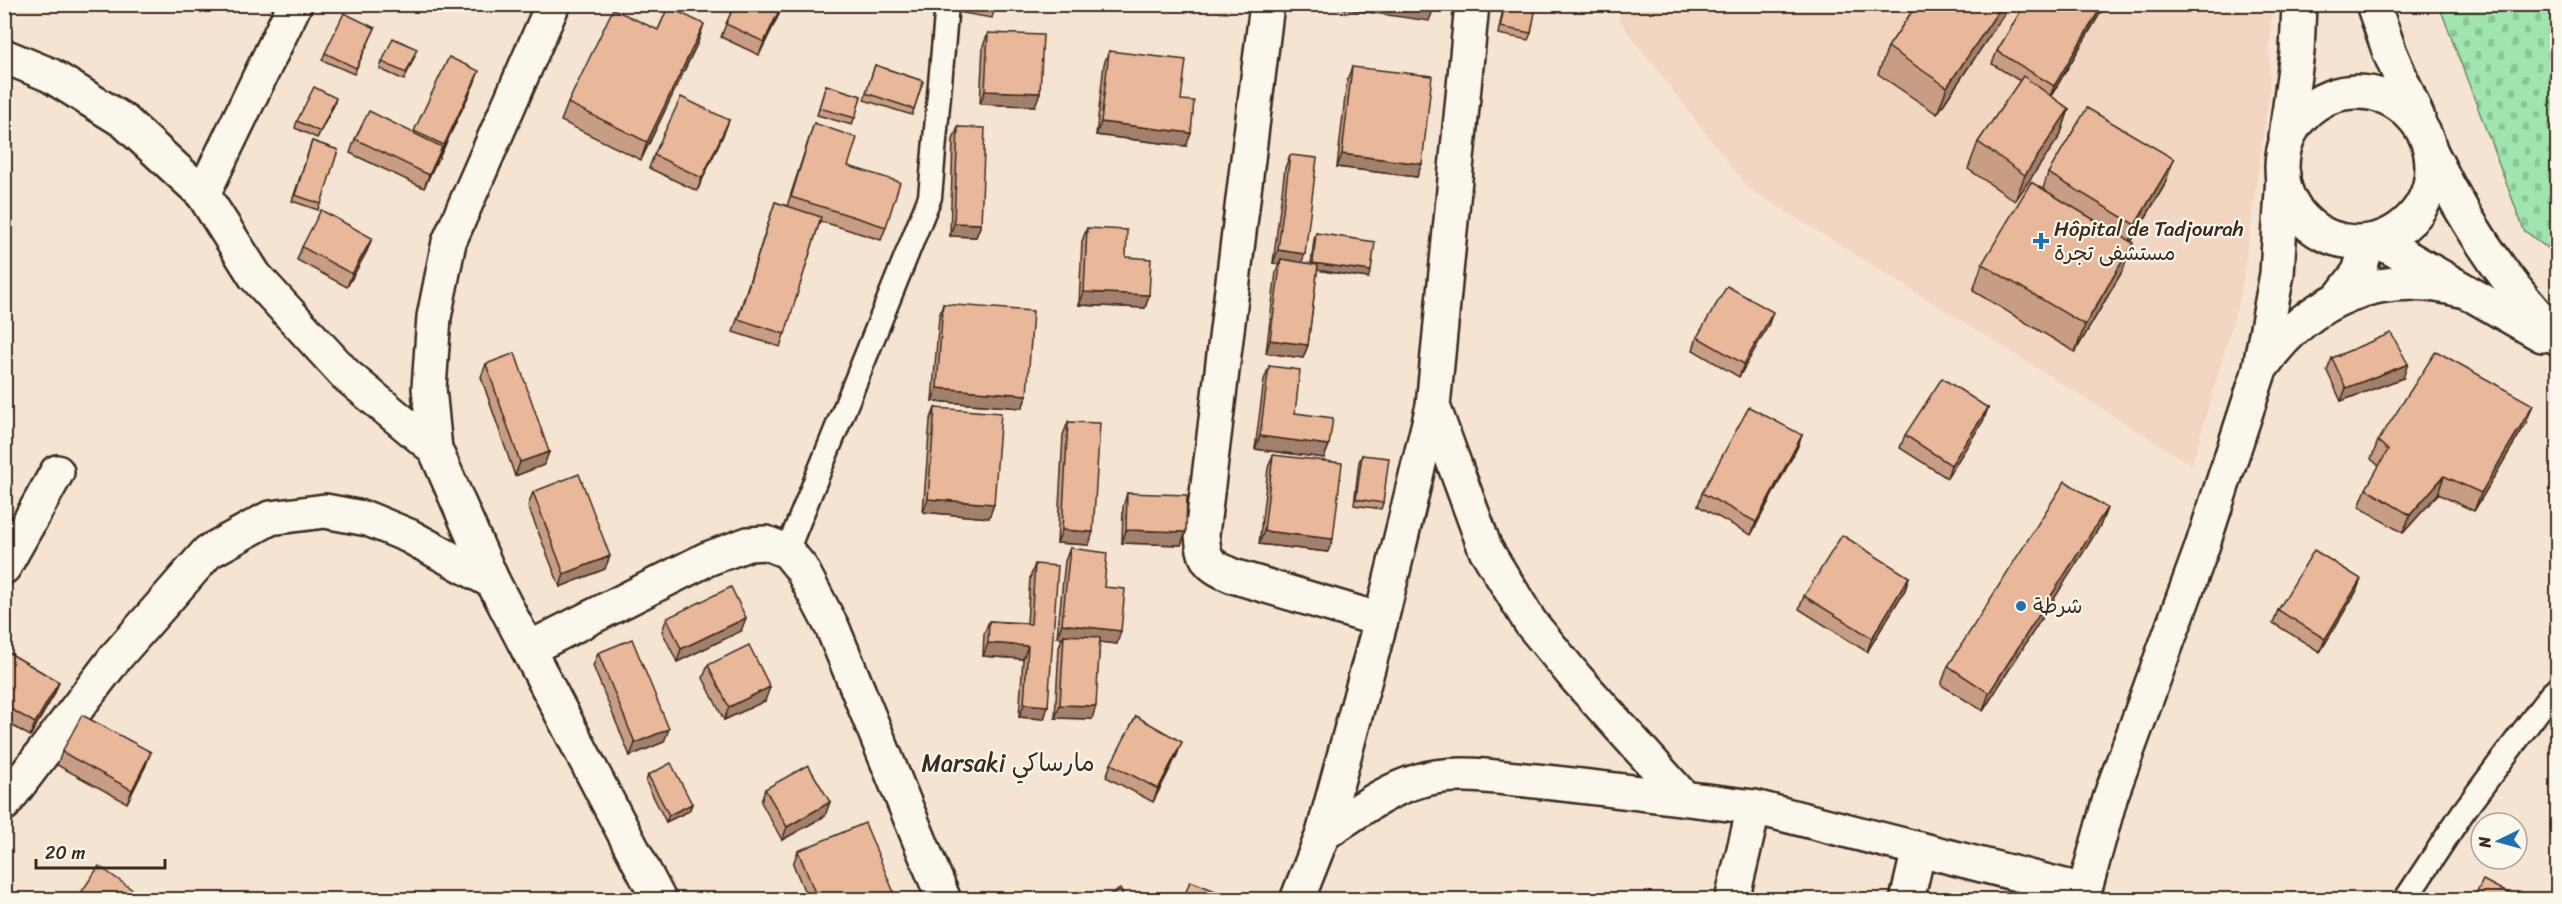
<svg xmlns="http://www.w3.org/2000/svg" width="2562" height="904" font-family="Sriracha,'Playpen Sans Arabic',sans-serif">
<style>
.built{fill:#f2d6c2}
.cemetery{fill:url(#cemetery-stones);stroke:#6e8766;stroke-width:1.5}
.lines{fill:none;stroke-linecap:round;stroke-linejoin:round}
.service-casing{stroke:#3b2a1e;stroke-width:27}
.minor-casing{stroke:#3b2a1e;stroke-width:38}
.primary-casing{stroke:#3b2a1e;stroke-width:38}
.service{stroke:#fbf7ec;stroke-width:22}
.minor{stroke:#fbf7ec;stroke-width:33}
.primary{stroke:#fbf7ec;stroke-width:33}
.wall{fill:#c89d84;stroke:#3b2a1e;stroke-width:1.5}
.shaded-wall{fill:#a3806c;stroke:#3b2a1e;stroke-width:1.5}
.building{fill:#e9b79a;stroke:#3b2a1e;stroke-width:1.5}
.poi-dot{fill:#1f6fb2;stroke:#fbf7ec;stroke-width:2}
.labels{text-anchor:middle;stroke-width:4.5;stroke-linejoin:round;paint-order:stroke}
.poi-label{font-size:21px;fill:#3b2a1e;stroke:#fbf7ec;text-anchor:start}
.quarter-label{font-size:24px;fill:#3b2a1e;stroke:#fbf7ec}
</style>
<defs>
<pattern id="cemetery-stones" width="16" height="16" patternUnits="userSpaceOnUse" patternTransform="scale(1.5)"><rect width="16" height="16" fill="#a0e4af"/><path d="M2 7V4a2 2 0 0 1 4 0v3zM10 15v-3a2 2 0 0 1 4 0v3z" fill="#8bc496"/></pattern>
</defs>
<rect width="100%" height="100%" fill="#f6e4d3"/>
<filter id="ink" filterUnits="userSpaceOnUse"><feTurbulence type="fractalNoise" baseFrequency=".0167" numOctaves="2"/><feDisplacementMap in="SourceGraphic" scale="12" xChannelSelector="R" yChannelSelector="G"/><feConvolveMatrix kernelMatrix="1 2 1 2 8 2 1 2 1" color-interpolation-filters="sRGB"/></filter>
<g filter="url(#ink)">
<!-- built -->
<path class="built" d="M1624 4 2271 5 2269 96 2241 294 2192 465 1747 187 1618 19Z"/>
<!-- cemetery -->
<path class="cemetery" d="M2439 5H2557V256L2524 230Z"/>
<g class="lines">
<!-- service casing -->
<g class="service-casing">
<g id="service">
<path d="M787 551 930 197 947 4"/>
<path d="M2405 900 2463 812 2551 694 2558 688"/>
</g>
</g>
<!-- minor casing -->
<g class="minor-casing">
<g id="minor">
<path d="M553 4 449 242 434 317 429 388 435 449 493 582 659 900"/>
<path d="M1267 4 1202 534C1204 561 1208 565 1233 576L1381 620 1323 834 1297 900"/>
<path d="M1472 4 1433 406 1485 548 1530 622 1576 678 1684 798"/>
<path d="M4 56 50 75 124 121 203 194 255 276 346 375 435 449"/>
<path d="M203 194 295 4"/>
<path d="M2340 297 2359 272 2368 242"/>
<path d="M2263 365C2310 298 2380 269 2461 290"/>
<path d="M4 567 57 472"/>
<path d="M1381 620 1433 406"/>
<path d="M528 649 707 559 748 544 766 543 787 551 801 568 833 629 944 900"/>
<path d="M4 804 115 658 208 552 270 518 325 511 368 519 409 536 493 582"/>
<path d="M1323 834C1353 815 1383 791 1418 781 1455 769 1499 778 1536 781 1609 789 1682 798 1754 807"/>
<path d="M1732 900 1754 807 2084 891"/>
<path d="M1907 900 1919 849"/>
<path d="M2082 900 2111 795 2201 550 2259 372 2277 274 2283 175"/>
</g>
</g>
<!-- primary casing -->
<g class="primary-casing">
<g id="primary">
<path d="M2373 4 2390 53 2418 118"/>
<circle cx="2357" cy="167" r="75"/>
<path d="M2286 137 2297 52 2299 4"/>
<path d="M2431 152C2464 221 2505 283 2558 338"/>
<path d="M2377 240 2542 335"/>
</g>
</g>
<!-- service -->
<use href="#service" class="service"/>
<!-- minor -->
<use href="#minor" class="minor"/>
<!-- primary -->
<use href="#primary" class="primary"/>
</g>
<!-- wall -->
<g class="wall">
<path d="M406 4H418L416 10Z"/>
<path d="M657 4H678L676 10 698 42 641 160 561 121 568 103 658 30 667 10Z"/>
<path d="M735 4H784L759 55 721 37 726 24Z"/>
<path d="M963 4H996L992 18 962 13Z"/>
<path d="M1504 4H1526L1531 33 1528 40 1498 34Z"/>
<path d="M1917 4H2011L1937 114 1878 74 1888 47Z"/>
<path d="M2025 4H2104L2101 12 2051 96 2069 109 2060 136 2015 201 1968 169 1978 142 2020 81 1992 64 1997 51Z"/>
<path d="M375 28 354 74 322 60 325 53Z"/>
<path d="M988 33 1035 106 980 104 983 46Z"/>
<path d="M1109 51 1186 146 1096 135 1104 64Z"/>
<path d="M415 56 404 80 380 69 382 62Z"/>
<path d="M449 57 474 84 439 158H438L424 188 350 153 355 139 414 133Z"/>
<path d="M875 65 923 81 912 115 864 100Z"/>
<path d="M1352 67 1417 177 1337 167 1347 80Z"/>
<path d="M826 85 861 96 852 125 817 115Z"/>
<path d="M334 105 317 138 295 128 297 121Z"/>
<path d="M729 120 724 133 697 191 649 168 654 155Z"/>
<path d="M814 123 848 166 886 227 881 240 820 221 780 347 733 332 775 202 787 206Z"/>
<path d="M958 127 981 224 976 237 950 236 953 140Z"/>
<path d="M312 141 338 150 318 210 292 201Z"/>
<path d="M1290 155 1301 262 1311 264 1314 240 1316 233 1368 278 1317 270 1308 345 1303 358 1266 353 1276 272 1279 264 1273 263 1285 168Z"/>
<path d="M2048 173 2164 186 2131 242 2123 270 2075 352 1973 291 1982 264 2043 189Z"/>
<path d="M1087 228 1126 257 1149 295 1145 308 1079 305 1082 241Z"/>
<path d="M372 238 367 251 347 287 297 260 302 247Z"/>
<path d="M943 304 1027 395 1022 408 932 401 939 317Z"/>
<path d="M1768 326 1739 377 1693 350 1697 337Z"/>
<path d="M2332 358 2403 378 2341 401 2327 371Z"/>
<path d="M486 364 549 452 544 465 515 476 481 377Z"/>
<path d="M1269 366 1295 413 1329 445 1324 458 1255 449 1264 380Z"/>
<path d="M935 408 994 504 989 518 923 512 930 421Z"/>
<path d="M1988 408 1983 421 1947 478 1900 448 1905 435Z"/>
<path d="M1068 422 1089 545 1057 543 1063 435Z"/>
<path d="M2526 423 2474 511 2438 494 2403 533 2359 507 2366 489 2379 466 2371 459 2378 441Z"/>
<path d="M1802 435 1797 448 1751 535 1698 506 1702 493Z"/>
<path d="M1273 455 1328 552 1259 544 1268 468Z"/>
<path d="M1362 455 1383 503 1381 509 1354 505 1359 462Z"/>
<path d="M533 492 605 569 560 587 528 506Z"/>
<path d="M1127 493 1186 532 1181 545 1122 543 1123 507Z"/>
<path d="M2107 508 2100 526 1983 711 1941 685 1948 666Z"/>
<path d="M1070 548 1104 587 1117 644 1100 642 1092 719 1055 718 1059 648 1062 638 1057 637 1065 561Z"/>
<path d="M1035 564 1048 706 1044 719 1019 717 1023 659 983 656 984 634 989 621 1027 623 1030 578Z"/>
<path d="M1909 577 1905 590 1867 652 1799 609 1804 596Z"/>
<path d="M2356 592 2320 652 2273 623 2278 610Z"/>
<path d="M667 618 741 631 677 662 662 631Z"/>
<path d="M4 650 59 682 54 695 30 736 4 721Z"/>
<path d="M598 653 664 742 630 756 593 666Z"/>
<path d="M708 665 765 701 724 720 703 678Z"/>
<path d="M62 752 146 765 127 803 57 765Z"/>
<path d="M1177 755 1153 802 1106 777 1111 764Z"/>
<path d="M648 775 692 804 689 811 666 822 646 782Z"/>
<path d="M765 789 825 816 782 840 761 802Z"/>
<path d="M798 851 897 900H808L793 864Z"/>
</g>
<!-- shaded-wall -->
<g class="shaded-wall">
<path d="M782 4H784L759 55 764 42Z"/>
<path d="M1332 4H1408L1434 8 1429 21 1331 7Z"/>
<path d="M2003 4H2011L1937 114 1947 87Z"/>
<path d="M2103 4H2104L2101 12 2049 99 2054 86Z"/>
<path d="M704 24 698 42 641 160 647 142Z"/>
<path d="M479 71 474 84 439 158 444 145Z"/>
<path d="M985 91 1040 93 1035 106 980 104Z"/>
<path d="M336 98 334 105 317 138 320 132Z"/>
<path d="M2069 109 2060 136 2015 201 2025 175Z"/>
<path d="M729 120 724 133 697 191 702 178Z"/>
<path d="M1101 122 1191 133 1186 146 1096 135Z"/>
<path d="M442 147 437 160 424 188 429 175Z"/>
<path d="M1342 154 1422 164 1417 177 1337 167Z"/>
<path d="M2174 159 2164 186 2125 252 2135 225Z"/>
<path d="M954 223 981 224 976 237 950 236Z"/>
<path d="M372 238 367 251 347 287 352 274Z"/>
<path d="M2133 243 2123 270 2075 352 2085 325Z"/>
<path d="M1278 250 1305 254 1300 267 1281 259 1279 264 1273 263Z"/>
<path d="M1313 263 1371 271 1368 278 1310 269Z"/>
<path d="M1084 292 1149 295 1145 308 1079 305Z"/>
<path d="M1773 312 1768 326 1739 377 1744 364Z"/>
<path d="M1270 340 1308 345 1303 358 1266 353Z"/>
<path d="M2408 364 2403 378 2341 401 2346 388Z"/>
<path d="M937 388 1027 395 1022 408 932 401Z"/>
<path d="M2533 405 2526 423 2474 511 2481 493Z"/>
<path d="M1988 408 1983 421 1947 478 1951 465Z"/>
<path d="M1802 435 1797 448 1751 535 1756 522Z"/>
<path d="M1260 436 1329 445 1324 458 1255 449Z"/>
<path d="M549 452 544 465 515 476 520 462Z"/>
<path d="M2444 476 2438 494 2403 533 2410 515Z"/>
<path d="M928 499 994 504 989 518 923 512Z"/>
<path d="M2107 508 2100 526 1983 711 1989 693Z"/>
<path d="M1062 530 1093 532 1089 545 1057 543Z"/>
<path d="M1126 530 1186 532 1181 545 1122 543Z"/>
<path d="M1264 531 1333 539 1328 552 1259 544Z"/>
<path d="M610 556 605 569 560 587 564 574Z"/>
<path d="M1909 577 1905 590 1867 652 1872 638Z"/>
<path d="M2361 579 2356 592 2320 652 2325 639Z"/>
<path d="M746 618 741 631 677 662 681 649Z"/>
<path d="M1062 624 1121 631 1117 644 1063 638 1064 635 1062 638 1057 637Z"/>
<path d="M988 643 1028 646 1023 659 983 656Z"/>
<path d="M59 682 54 695 30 736 35 723Z"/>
<path d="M770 687 765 701 724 720 729 707Z"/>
<path d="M1024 704 1048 706 1044 719 1019 717Z"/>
<path d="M1060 705 1096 706 1092 719 1055 718Z"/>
<path d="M669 729 664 742 630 756 635 743Z"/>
<path d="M1182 742 1177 755 1153 802 1158 789Z"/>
<path d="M151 752 146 765 127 803 132 790Z"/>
<path d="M830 802 825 816 782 840 787 827Z"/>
<path d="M692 804 689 811 666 822 669 815Z"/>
</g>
<!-- building -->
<g class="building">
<path d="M735 4H782L764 42 726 24Z"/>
<path d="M964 4H996L995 11 964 6Z"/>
<path d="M1408 4H1434V8Z"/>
<path d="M1505 4H1526L1536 7 1531 33 1500 27Z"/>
<path d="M1917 4H2003L1947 87 1888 47Z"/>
<path d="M2025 4H2103L2054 86 1997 51Z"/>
<path d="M668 7 704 24 647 142 568 103 613 9 658 30Z"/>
<path d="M344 13 375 28 356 68 325 53Z"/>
<path d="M988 33 1043 35 1040 93 985 91Z"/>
<path d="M393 38 417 49 406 73 382 62Z"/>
<path d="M1109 51 1186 60 1181 100 1194 101 1191 133 1101 122Z"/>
<path d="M449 57 479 71 444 145 414 131Z"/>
<path d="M875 65 923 81 914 109 866 93Z"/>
<path d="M1352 67 1432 76 1422 164 1342 154Z"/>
<path d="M2023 76 2069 109 2025 175 1978 142Z"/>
<path d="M826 85 861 96 855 118 819 108Z"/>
<path d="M314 87 336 98 320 132 297 121Z"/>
<path d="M681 97 729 120 702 178 654 155Z"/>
<path d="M2087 108 2174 159 2135 225 2048 173Z"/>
<path d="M369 111 442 147 429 175 355 139Z"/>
<path d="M814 123 857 138 848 166 900 182 886 227 791 197Z"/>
<path d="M958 127 985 128 981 224 954 223Z"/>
<path d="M312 141 338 150 321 204 295 195Z"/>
<path d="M1290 155 1317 158 1305 254 1278 250Z"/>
<path d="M2031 182 2133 243 2085 325 1982 264Z"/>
<path d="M775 202 821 217 785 334 738 319Z"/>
<path d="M321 210 372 238 352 274 302 247Z"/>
<path d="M1087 228 1127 230 1126 257 1151 259 1149 295 1084 292Z"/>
<path d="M1316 233 1375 242 1371 271 1313 263Z"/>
<path d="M1281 259 1318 265 1308 345 1270 340Z"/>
<path d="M1727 286 1773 312 1744 364 1697 337Z"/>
<path d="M943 304 1033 311 1027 395 937 388Z"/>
<path d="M2391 333 2408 364 2346 388 2332 358Z"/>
<path d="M2436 351 2533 405 2481 493 2444 476 2410 515 2366 489 2388 450 2378 441Z"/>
<path d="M515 353 549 452 520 462 486 364Z"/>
<path d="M1269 366 1300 370 1295 413 1333 418 1329 445 1260 436Z"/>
<path d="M1942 378 1988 408 1951 465 1905 435Z"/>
<path d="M1749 407 1802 435 1756 522 1702 493Z"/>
<path d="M935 408 1001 413 994 504 928 499Z"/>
<path d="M1068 422 1100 423 1093 532 1062 530Z"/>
<path d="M1273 455 1342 463 1333 539 1264 531Z"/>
<path d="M1362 455 1389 458 1383 503 1356 499Z"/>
<path d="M579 474 610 556 564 574 533 492Z"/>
<path d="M2065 481 2107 508 1989 693 1948 666Z"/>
<path d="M1127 493 1187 495 1186 532 1126 530Z"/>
<path d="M1842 535 1909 577 1872 638 1804 596Z"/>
<path d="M1070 548 1107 553 1104 587 1125 589 1121 631 1062 624Z"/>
<path d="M2314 550 2361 579 2325 639 2278 610Z"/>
<path d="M1035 564 1058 566 1048 706 1024 704 1028 646 988 643 989 621 1031 624Z"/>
<path d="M731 587 746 618 681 649 667 618Z"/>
<path d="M1064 635 1100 637 1096 706 1060 705Z"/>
<path d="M632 639 669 729 635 743 598 653Z"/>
<path d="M749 645 770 687 729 707 708 665Z"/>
<path d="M4 650 59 682 35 723 4 705Z"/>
<path d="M82 715 151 752 132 790 62 752Z"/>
<path d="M1136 716 1182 742 1158 789 1111 764Z"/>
<path d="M671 763 692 804 669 815 648 775Z"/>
<path d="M808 765 830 802 787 827 765 789Z"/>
<path d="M865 823 897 900H818L798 851Z"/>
<path d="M99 866 147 900H76Z"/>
<path d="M2483 880 2521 900H2473Z"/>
<path d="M1190 881 1218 892 1215 900H1183Z"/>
<path d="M1120 889 1126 900H1100Z"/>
<path d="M1576 891 1610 900H1574Z"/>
</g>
</g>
<!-- markers -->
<g class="poi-dot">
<path d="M2038 232h6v6h6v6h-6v6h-6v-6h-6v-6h6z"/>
<circle cx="2021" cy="606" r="6"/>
</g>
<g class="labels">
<!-- poi labels -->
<g class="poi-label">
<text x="2054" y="236">Hôpital de Tadjourah<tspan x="2054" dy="24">مستشفى تجرة</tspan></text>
<text x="2033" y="613">شرطة</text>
</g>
<!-- quarter labels -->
<g class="quarter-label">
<text x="1008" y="771">Marsaki مارساكي</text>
</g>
</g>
<!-- margin -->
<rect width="2562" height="904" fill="none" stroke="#fbf7ec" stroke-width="24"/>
<rect x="12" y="12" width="2538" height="880" fill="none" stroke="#3b2a1e" stroke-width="2" filter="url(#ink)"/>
<!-- north arrow -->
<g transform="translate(2499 841) rotate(265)"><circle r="28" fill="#fbf7ec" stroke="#aea59a" stroke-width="1.5"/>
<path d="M0-4.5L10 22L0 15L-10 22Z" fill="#1f6fb2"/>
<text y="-9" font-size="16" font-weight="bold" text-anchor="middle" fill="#3b2a1e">N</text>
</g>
<!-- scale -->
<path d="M36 859v9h129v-9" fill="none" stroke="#3b2a1e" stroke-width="3"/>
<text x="45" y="859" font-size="18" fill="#3b2a1e" stroke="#fbf7ec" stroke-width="4.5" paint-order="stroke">20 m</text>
</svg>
